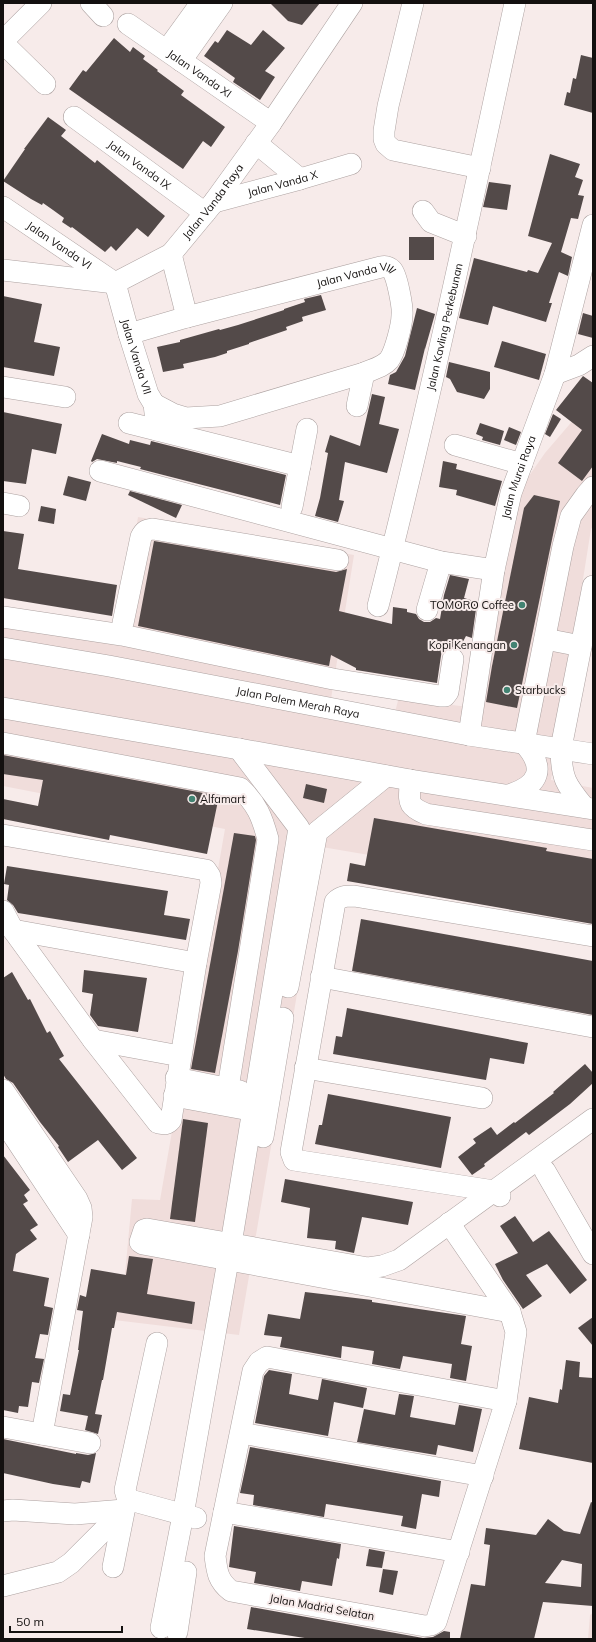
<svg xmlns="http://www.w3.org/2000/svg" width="596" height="1642" font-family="Mulish,sans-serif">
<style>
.built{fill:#f0dddb}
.building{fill:#534a49;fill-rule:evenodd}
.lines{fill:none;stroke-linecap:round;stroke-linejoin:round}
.minor-casing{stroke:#ada2a1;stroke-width:22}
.minor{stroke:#fff;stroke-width:21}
.poi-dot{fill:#428372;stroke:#f7ebea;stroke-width:1.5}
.labels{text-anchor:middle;stroke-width:4;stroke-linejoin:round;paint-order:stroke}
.street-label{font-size:11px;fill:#13100f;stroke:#f7ebea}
.poi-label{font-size:11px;fill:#13100f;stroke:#f7ebea;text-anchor:end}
</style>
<rect width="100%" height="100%" fill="#f7ebea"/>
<!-- built -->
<g class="built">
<path d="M593 397V526L591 529 551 780 593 788V893L322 847 239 1335 114 1320 119 1309 125 1274 132 1199 160 1200 225 829 3 786V610L120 628 138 517 354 555 331 699 395 712 399 697 426 702 478 708 503 570 522 486 545 453Z"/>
<path d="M593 1613V1639H588L590 1615Z"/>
</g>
<!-- building -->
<g class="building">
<path d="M270 3H320L302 25 288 21Z"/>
<path d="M227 30 251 45 263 30 285 48 265 71 275 77 260 100 233 82 235 78 204 56 215 41 218 43Z"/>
<path d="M114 38 130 52 133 47 145 56 143 59 158 70 157 71 184 91 181 95 225 127 211 147 203 141 183 169 69 89 83 70 86 72Z"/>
<path d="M581 55 593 58V113L564 105 567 92 570 93 573 78 576 79Z"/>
<path d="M48 117 66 130 61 136 95 163 97 160 165 216 148 237 137 228 116 251 111 246 105 252 72 227 71 228 62 222 64 218 53 210 43 203 42 205 31 199 3 181 25 149H24Z"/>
<path d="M550 154 580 164 575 177 583 180 578 195 584 196 578 219 571 218 561 252 572 257 568 276 559 272 549 303H552L546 322 493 306 488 325 459 318 474 258 527 272 528 270 538 273 552 243 528 236Z"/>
<path d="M489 182 511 185 507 210 483 207Z"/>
<rect x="409" y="237" width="25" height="23"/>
<path d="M321 295 326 310 302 317 303 321 286 327 287 330 249 343V344L227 351V353L215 357 183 364 184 368 163 372 157 347 180 342V340L219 329 220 330 238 325 284 310V309L305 302 304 299Z"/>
<path d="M3 296 42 304 34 342 60 347 54 376 3 367Z"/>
<path d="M417 308 435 314 425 349V348L415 390 388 384 390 375 396 372 405 356Z"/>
<path d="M583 313 593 316V338L578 334Z"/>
<path d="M502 341 546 354 539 380 494 367Z"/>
<path d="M449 362 490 372V389L484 399 457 392 450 379 446 377Z"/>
<path d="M583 376 593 383V466L582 481 558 463 582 430 556 410Z"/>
<path d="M372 394 385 397 379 424 399 429 387 473 345 462 339 500 344 501 338 522 315 516 320 498 328 453 325 452 330 435 360 446Z"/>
<path d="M3 412 62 424 56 454 32 449 26 484 3 481Z"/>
<path d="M553 414 561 419 550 437 545 434Z"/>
<path d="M480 423 504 431 500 445 482 440 483 437 476 434Z"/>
<path d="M509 427 521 432 516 445 504 440Z"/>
<path d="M102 434 129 444 130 440 150 445 151 441 286 475 280 505 140 469 141 467 117 461V463L97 459 92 462 91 461Z"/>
<path d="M443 461 457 464 456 469 502 481 495 506 456 495 457 490 439 487Z"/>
<path d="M68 476 91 482 86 501 63 495Z"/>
<path d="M130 491 182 505 176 518 128 495Z"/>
<path d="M534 495 560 501 517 708 486 702 492 666 524 508Z"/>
<path d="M41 506 56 509 54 524 38 521Z"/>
<path d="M3 531 24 534 18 569 117 585 112 616 3 598Z"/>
<path d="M154 541 336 572 347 569 339 611 392 624 393 607 407 609V612L416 614 419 619 424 622H430L436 618 440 619 444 595 450 575 469 579 464 598 477 602 472 638 466 636 459 649 454 647 449 648 444 651 442 649 437 683 356 670V668L331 655 329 666 138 626Z"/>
<path d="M3 755 219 796 207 854 110 835 109 840 3 819V799L38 806 43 780 3 774Z"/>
<path d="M306 784 327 789 324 803 303 798Z"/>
<path d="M374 818 547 848 546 851 593 859V924L347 881 350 863 365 866Z"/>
<path d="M234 833 255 836 256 840 238 951 215 1073 191 1069Z"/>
<path d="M7 866 168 891 164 915 190 919 186 940 18 913 13 905 7 900 9 885 4 884Z"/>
<path d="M361 919 593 961V1015L352 971Z"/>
<path d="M84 970 147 978 138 1032 98 1026 90 1015 93 994 82 992Z"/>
<path d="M12 972 28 1000 30 999 47 1033 50 1031 64 1056 59 1059 137 1158 122 1170 98 1140 68 1162 58 1147 59 1146 40 1122 13 1083 6 1079 3 1074V978Z"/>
<path d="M347 1008 528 1043 524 1064 490 1058 486 1080 333 1054 336 1036 342 1037Z"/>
<path d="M585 1064 593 1073V1083L570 1104 529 1135 526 1132 484 1164 485 1166 472 1175 458 1157 476 1143 473 1139 491 1127 497 1135 514 1122 515 1123 554 1093 553 1092Z"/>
<path d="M328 1094 451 1117 441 1168 315 1144 319 1125H322Z"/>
<path d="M183 1119 208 1123 195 1222 170 1219Z"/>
<path d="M3 1155 30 1190 24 1195 28 1201 23 1204 38 1225 30 1230 37 1239 16 1254 13 1271 49 1278 44 1306 53 1308 48 1335 40 1334 35 1358 44 1359 39 1383 32 1382 28 1407 19 1406 18 1413 3 1410Z"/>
<path d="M285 1179 413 1202 408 1225 362 1217 354 1253 335 1249 336 1241 307 1238 310 1208 281 1202Z"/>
<path d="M515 1216 533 1242 549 1231 587 1280 570 1294 547 1264 526 1275 542 1296 523 1309 503 1280 495 1264 518 1253 500 1226Z"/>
<path d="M129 1256 153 1259 147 1294 195 1302 192 1324 117 1312 114 1328H112L103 1380H102L95 1414 102 1415 98 1434 85 1430 88 1416 60 1411 63 1394 70 1395 79 1350H78L83 1311 77 1310 80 1295 86 1297 91 1269 126 1275Z"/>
<path d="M305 1292 372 1300V1302L466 1316 461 1344 472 1346 466 1381 450 1378 452 1364 403 1356 400 1369 372 1364 374 1351 342 1346 341 1358 280 1347 282 1337 264 1335 268 1314 300 1319Z"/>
<path d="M593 1317V1346L578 1328Z"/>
<path d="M566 1360 580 1362 579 1377 593 1378V1463L519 1449 529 1397 558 1403 560 1389 562 1390Z"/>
<path d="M269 1370 292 1374 289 1394 318 1400 322 1379 367 1388 363 1408 334 1402 328 1436 255 1423 264 1376Z"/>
<path d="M399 1394 414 1396 410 1417 455 1425 459 1405 482 1409 473 1452 438 1445 436 1455 357 1442 364 1409 395 1415Z"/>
<path d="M3 1439 76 1454V1453L88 1455 96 1453 90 1483 82 1481 80 1488 53 1484 3 1473Z"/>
<path d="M250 1447 441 1481 439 1497 422 1494 416 1529 401 1526 403 1516 326 1504 324 1517 253 1505 254 1495 240 1493Z"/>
<path d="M591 1502 593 1503V1606L543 1602 534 1639H460L471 1584 485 1586 490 1545 484 1544 486 1528 536 1535 548 1519 564 1531 580 1534ZM562 1560 582 1564 581 1587 545 1583Z"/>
<path d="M234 1526 341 1544 339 1559 337 1558 332 1586 302 1581 300 1591 254 1583 256 1572 229 1567Z"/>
<path d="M369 1549 385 1552 382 1568 366 1566Z"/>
<path d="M383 1569 398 1571 393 1595 379 1592Z"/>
<path d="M251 1607 423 1638 433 1637 444 1631 450 1632V1639H311L247 1629Z"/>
</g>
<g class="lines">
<!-- minor casing -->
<g class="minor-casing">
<g id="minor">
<path d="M91 3 103 16"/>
<path d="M413 3 388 106 384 131V139L386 144 393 150 480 168"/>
<path id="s1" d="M128 24 271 123"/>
<path d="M3 41 41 3"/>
<path d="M3 43 45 84"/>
<path d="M167 50 201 3"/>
<path d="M181 61 222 3"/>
<path id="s2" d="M74 117 205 213"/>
<path d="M256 143 300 179"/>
<path id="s3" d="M214 202 300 179 351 164"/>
<path id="s4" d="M3 207 115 283 129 334 148 394 154 404 157 430"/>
<path d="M423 211 431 222 466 236"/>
<path d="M171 254 187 317"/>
<path id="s5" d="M3 270 115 283 171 254 214 202 271 123 352 3"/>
<path id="s6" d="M129 334 187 317 381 267C385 266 389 267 392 270 397 275 403 308 402 315 402 325 395 352 389 360 383 367 373 369 364 373L220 416 186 418 173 414 154 404"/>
<path d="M555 374 579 365 593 356"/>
<path d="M3 387 65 397"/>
<path d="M357 406 364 373"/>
<path d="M129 423 300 466"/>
<path d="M455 445 522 464"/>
<path d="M100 471 441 562 494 570"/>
<path d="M3 503 19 506"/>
<path d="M292 507 307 429"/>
<path id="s7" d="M378 606C429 406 472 204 515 3"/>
<path d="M427 610 441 562"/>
<path d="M3 617 122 635 333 679 440 696H445L448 692 453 659"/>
<path d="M123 623 141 537C144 531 146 530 153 529L338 560"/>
<path d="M545 639 581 646"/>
<path id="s8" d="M3 648 109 666 469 735 593 754"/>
<path d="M3 708 239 749 410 780 593 809"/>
<path id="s9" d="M469 735 494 570 511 493 555 374 593 225"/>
<path d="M3 743 240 788C257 804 262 817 268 839L228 1088"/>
<path d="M410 780C410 801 405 805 426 814L593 840"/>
<path d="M509 795C540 785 546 768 524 743L563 546 571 516 586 495 593 487"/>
<path d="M584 807C566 785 561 778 561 748L593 586"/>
<path d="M3 835 206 870 210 876 211 883 196 963 171 1120C167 1125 164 1124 158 1123L93 1040 13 930 3 911"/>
<path d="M13 930 196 963"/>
<path d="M321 977 593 1027"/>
<path d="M288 987 317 832 386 776"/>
<path d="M93 1040 180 1056"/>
<path d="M305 1068 482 1098"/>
<path d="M176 1078 240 1091"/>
<path d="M3 1090 77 1199 81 1208 82 1217 42 1434"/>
<path d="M174 1096 266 1113"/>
<path d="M3 1120 79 1235"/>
<path d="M263 1137 283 1018"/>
<path d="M545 1171 593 1254"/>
<path d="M500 1196 494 1191 294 1160 291 1152 335 902C341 896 346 896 354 896L593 936"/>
<path d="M449 1223 510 1312 516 1332 506 1401"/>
<path d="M510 1312 143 1244 140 1242 144 1230 147 1229 368 1268 382 1266 399 1260 593 1119"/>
<path d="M157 1343 125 1490 127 1497 130 1500 196 1518"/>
<path d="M267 1357 506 1401 436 1622 431 1625 425 1626 231 1591C218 1581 217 1572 215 1556L253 1371 259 1362Z"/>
<path d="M3 1427 90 1443"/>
<path d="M241 1433 483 1476"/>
<path d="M3 1511 13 1510 75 1514 124 1510"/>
<path d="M224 1512 459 1552"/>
<path d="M113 1567 125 1507"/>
<path d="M3 1586 58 1572 71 1563 124 1510"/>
<path d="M161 1628 183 1515 231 1244 299 828 239 749"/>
<path d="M177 1632 186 1572"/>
</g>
</g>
<!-- minor -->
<use href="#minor" class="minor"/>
</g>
<!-- markers -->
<g class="poi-dot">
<circle cx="522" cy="605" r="4"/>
<circle cx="514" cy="645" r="4"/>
<circle cx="507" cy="690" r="4"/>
<circle cx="192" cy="799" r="4"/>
</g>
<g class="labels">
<!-- street labels -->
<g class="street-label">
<text dy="4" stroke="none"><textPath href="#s1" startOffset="87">Jalan Vanda XI</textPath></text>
<text dy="4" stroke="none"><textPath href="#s2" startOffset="81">Jalan Vanda IX</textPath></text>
<text dy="4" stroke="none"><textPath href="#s3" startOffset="71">Jalan Vanda X</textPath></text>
<text dy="4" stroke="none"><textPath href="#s5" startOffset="243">Jalan Vanda Raya</textPath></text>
<text dy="4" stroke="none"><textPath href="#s4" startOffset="68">Jalan Vanda VI</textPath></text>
<text dy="4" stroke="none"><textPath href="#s6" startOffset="235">Jalan Vanda VIII</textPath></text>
<text dy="4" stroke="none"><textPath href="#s7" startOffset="287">Jalan Kavling Perkebunan</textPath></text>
<text dy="4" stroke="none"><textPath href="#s4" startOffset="212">Jalan Vanda VII</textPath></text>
<text dy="4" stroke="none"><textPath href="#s9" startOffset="263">Jalan Murai Raya</textPath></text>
<text dy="4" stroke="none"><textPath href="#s8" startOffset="300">Jalan Palem Merah Raya</textPath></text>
<text transform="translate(322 1607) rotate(10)" y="4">Jalan Madrid Selatan</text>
</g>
<!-- poi labels -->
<g class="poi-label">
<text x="514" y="609">TOMORO Coffee</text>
<text x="506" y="649">Kopi Kenangan</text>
<text x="515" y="694" text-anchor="start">Starbucks</text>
<text x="200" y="803" text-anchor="start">Alfamart</text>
</g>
</g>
<!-- border -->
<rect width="596" height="1642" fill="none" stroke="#13100f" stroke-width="8"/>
<!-- scale -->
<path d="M10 1626v6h112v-6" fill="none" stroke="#13100f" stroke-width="2"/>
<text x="16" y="1626" font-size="12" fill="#13100f" stroke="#f7ebea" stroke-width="3" paint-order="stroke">50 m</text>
</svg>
